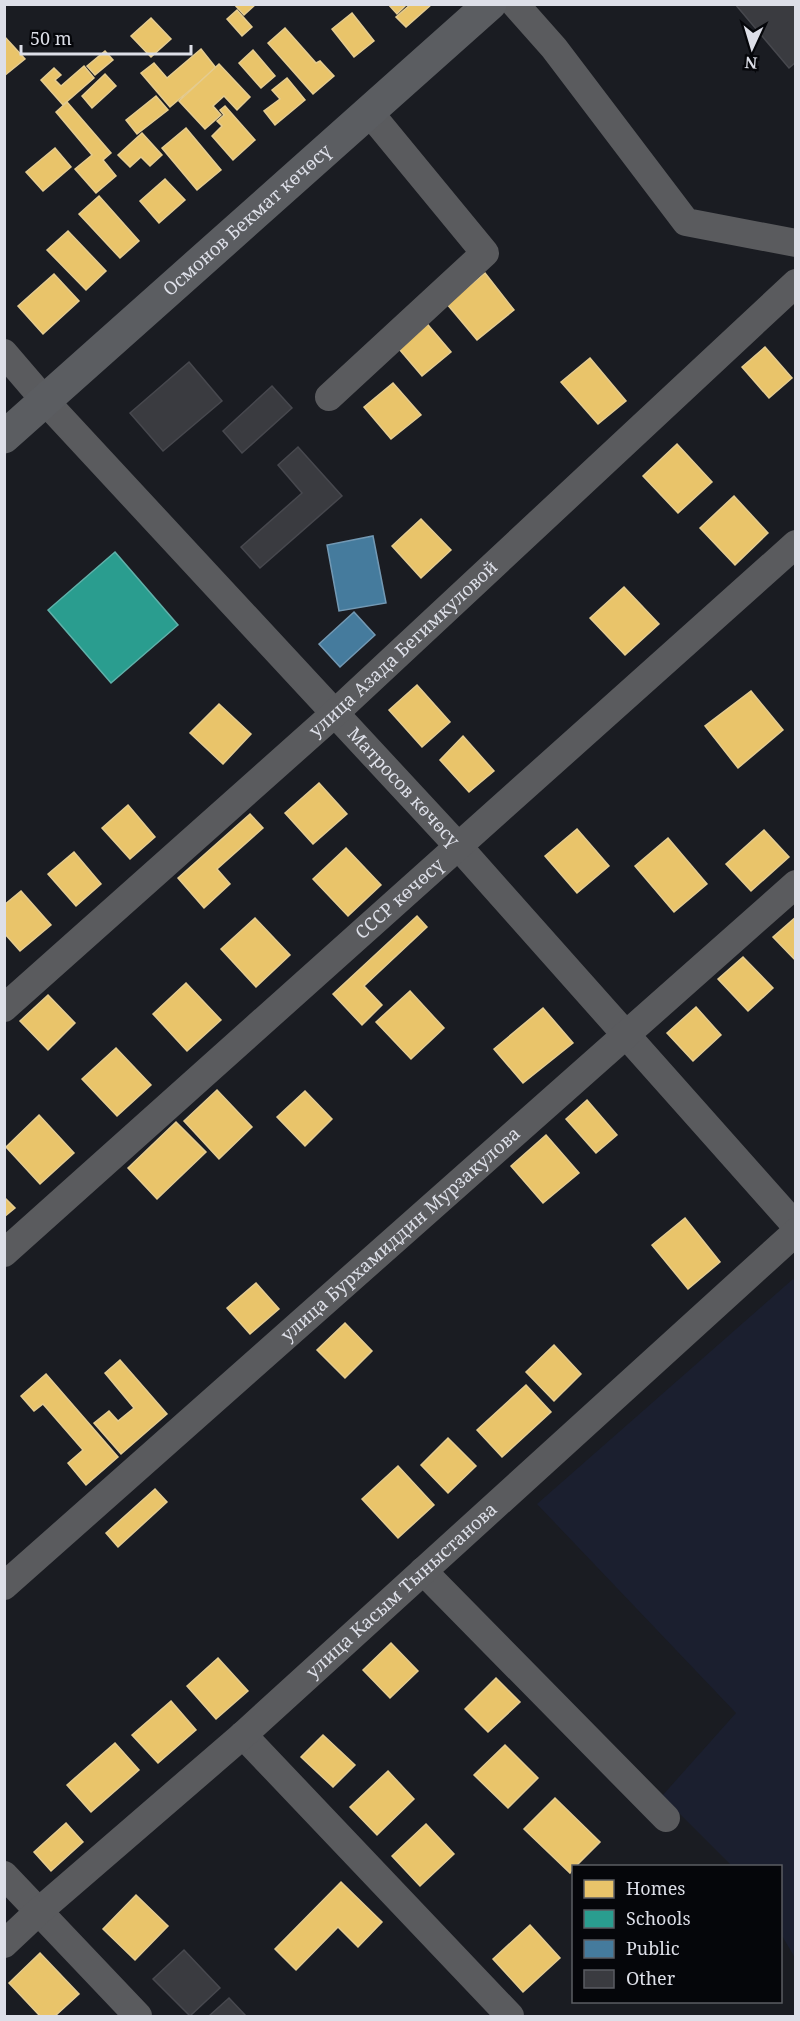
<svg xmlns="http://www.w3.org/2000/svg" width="800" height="2021" font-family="'Noto Serif',serif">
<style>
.built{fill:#1b1f2f}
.homes{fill:#e9c46a;stroke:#e5cc90;stroke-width:1.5}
.schools{fill:#2a9d8f;stroke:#60b1aa;stroke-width:1.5}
.public{fill:#457b9d;stroke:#7399b4;stroke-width:1.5}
.building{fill:#3a3b40;stroke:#47484e;stroke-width:1.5}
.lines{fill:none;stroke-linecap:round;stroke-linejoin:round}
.minor{stroke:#5a5b5e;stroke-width:28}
.major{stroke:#5b5d61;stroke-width:33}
.labels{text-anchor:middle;stroke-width:6;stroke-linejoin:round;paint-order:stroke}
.street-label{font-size:18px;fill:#dddfe8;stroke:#05060a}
</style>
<rect width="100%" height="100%" fill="#1a1c22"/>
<!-- built -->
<path class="built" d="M793 1279 795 1281V1958L781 1934 780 1866H732L662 1796 736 1713 537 1504Z"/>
<!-- homes -->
<g class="homes">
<path d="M234 4H256L244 15Z"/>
<path d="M388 4H407L397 14Z"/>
<path d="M411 4H432L406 27 396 17Z"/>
<path d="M237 10 252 27 242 36 227 19Z"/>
<path d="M352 13 374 41 354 57 332 29Z"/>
<path d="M151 18 171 39 151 57 131 36Z"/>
<path d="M285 28 316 63 320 61 334 76 313 94 268 43Z"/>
<path d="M4 36 25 59 4 76Z"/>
<path d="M201 49 216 68 170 107 141 73 154 63 167 78Z"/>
<path d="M253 50 275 76 261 88 239 63Z"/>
<path d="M105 51 113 60 95 75 87 66Z"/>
<path d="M219 64 250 97 237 110 224 96 213 106 221 115 205 129 179 101Z"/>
<path d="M84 66 94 78 63 105 41 80 54 68 61 75 55 80 61 86Z"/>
<path d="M105 74 116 86 92 108 82 96Z"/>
<path d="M287 78 305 100 275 125 264 111 280 99 272 90Z"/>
<path d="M156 96 168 110 137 134 126 120Z"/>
<path d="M67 102 111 153 103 160 116 176 96 193 75 169 92 155 56 112Z"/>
<path d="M225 106 255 140 233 160 212 136 222 126 217 121 224 115 220 110Z"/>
<path d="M186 128 221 170 197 190 162 148Z"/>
<path d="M142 133 162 155 150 166 141 157 130 167 118 155Z"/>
<path d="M55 148 71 167 43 191 26 172Z"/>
<path d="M165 179 185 200 159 223 140 201Z"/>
<path d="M99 196 139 241 120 258 79 214Z"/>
<path d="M68 231 106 271 86 290 47 250Z"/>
<path d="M485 273 514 310 477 340 447 304Z"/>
<path d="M54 274 79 301 43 334 18 306Z"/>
<path d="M423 319 451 352 422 376 394 343Z"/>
<path d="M765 347 792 378 769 398 742 367Z"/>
<path d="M590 358 626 401 598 424 561 382Z"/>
<path d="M393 383 421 415 391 439 364 407Z"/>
<path d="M677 444 712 482 678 513 643 476Z"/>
<path d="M734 496 768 533 735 565 700 528Z"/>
<path d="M421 519 451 550 421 578 392 546Z"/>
<path d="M624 587 659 624 625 655 590 618Z"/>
<path d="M417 685 450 722 422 747 389 710Z"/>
<path d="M751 691 783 730 738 768 705 726Z"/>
<path d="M219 704 251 734 223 764 190 733Z"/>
<path d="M463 736 494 771 469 792 440 760Z"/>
<path d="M319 783 347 814 313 844 285 813Z"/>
<path d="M128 805 155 837 130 859 102 828Z"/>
<path d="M250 814 263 828 217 869 230 884 204 908 178 878Z"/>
<path d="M577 829 609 866 577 893 545 856Z"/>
<path d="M764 830 789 857 751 891 726 864Z"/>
<path d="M668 838 707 884 674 912 635 866Z"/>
<path d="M346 848 381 885 348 916 313 879Z"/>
<path d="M74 852 101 884 76 906 48 874Z"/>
<path d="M21 891 51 925 20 951 4 933V905Z"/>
<path d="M417 916 427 927 364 986 382 1005 362 1025 333 994Z"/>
<path d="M796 917V961L773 937Z"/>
<path d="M255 918 290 955 256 987 221 949Z"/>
<path d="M743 957 773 988 748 1011 718 979Z"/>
<path d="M186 983 221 1020 187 1051 153 1014Z"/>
<path d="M410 991 444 1028 411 1059 376 1022Z"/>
<path d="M48 995 75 1023 48 1050 20 1021Z"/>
<path d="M696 1007 721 1035 693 1061 667 1033Z"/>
<path d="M543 1008 573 1043 523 1083 494 1049Z"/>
<path d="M116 1048 151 1085 117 1116 82 1079Z"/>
<path d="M217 1090 252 1127 219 1159 184 1121Z"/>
<path d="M305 1091 332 1119 305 1146 277 1117Z"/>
<path d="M587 1100 617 1135 596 1153 566 1119Z"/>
<path d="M39 1115 74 1153 40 1184 6 1147Z"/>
<path d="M176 1122 206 1152 157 1199 128 1168Z"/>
<path d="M546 1135 579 1173 543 1203 511 1166Z"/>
<path d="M4 1197 15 1208 4 1217Z"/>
<path d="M685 1218 720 1262 688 1289 652 1245Z"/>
<path d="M256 1283 279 1309 250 1334 227 1308Z"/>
<path d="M345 1323 372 1351 345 1378 317 1350Z"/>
<path d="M554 1345 581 1374 554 1401 526 1372Z"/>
<path d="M120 1360 167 1414 121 1454 94 1423 109 1411 118 1421 134 1408 105 1373Z"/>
<path d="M46 1374 118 1457 86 1485 68 1463 83 1450 43 1404 34 1411 21 1396Z"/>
<path d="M526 1385 551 1412 502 1457 477 1430Z"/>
<path d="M448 1438 476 1466 448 1493 421 1465Z"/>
<path d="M398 1466 434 1505 398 1538 362 1499Z"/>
<path d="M155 1489 167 1502 118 1547 106 1533Z"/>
<path d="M391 1643 418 1671 390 1698 363 1670Z"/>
<path d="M218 1658 248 1691 216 1719 187 1686Z"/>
<path d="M496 1678 520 1702 488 1732 465 1709Z"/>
<path d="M171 1701 196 1730 158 1763 132 1735Z"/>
<path d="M323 1735 355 1765 333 1787 301 1757Z"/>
<path d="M115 1743 139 1770 91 1812 67 1785Z"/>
<path d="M505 1745 538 1778 508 1808 474 1775Z"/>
<path d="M388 1771 414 1799 377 1835 350 1807Z"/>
<path d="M555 1798 600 1842 576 1866H574L570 1873 524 1829Z"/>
<path d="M66 1823 83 1842 51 1871 34 1852Z"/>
<path d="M426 1824 454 1854 420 1886 392 1856Z"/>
<path d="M341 1882 382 1922 358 1947 338 1927 296 1970 275 1949Z"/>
<path d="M136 1895 168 1926 135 1960 103 1929Z"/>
<path d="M530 1925 560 1958 523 1992 493 1959Z"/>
<path d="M40 1953 79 1994 55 2016H40L9 1983Z"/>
</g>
<!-- schools -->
<path class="schools" d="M115 552 178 625 111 683 48 610Z"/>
<!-- public -->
<g class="public">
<path d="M373 536 386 603 339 611 327 545Z"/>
<path d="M354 612 375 635 340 667 319 644Z"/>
</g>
<!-- building -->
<g class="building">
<path d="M735 4H796V62L789 68Z"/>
<path d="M189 362 222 401 163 451 130 413Z"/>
<path d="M272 386 292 408 242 453 223 431Z"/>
<path d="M298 447 342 496 260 568 241 547 302 493 278 465Z"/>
<path d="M184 1950 220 1988 190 2016 153 1979Z"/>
<path d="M229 1998 246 2016H209Z"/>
</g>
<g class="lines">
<!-- minor -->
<g class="minor">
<path d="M515 4 554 48 686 222 796 243"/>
<path id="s1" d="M4 353 46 402 458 846 796 1226"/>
<path d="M329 397 485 253 369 112"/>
<path id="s2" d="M4 1008 334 714 796 283"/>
<path id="s3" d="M4 1253 796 544"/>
<path d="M423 1571 666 1818"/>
<path id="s4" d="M4 1586 796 884"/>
<path d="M243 1735 510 2016"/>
<path d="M4 1875 138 2016"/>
<path id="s5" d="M4 1944 38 1912 243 1735 796 1232"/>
</g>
<!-- major -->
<path class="major" id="s6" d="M4 437 490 4"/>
</g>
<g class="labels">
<!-- street labels -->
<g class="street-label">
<text dy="6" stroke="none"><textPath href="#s6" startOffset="326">Осмонов Бекмат көчөсү</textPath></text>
<text dy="6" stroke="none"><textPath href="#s2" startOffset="537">улица Азада Бегимкуловой</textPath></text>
<text dy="6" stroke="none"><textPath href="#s1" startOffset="590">Матросов көчөсү</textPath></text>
<text dy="6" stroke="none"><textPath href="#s3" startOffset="531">СССР көчөсү</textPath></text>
<text dy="6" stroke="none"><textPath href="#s4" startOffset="530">улица Бурхамиддин Мурзакулова</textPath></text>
<text dy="6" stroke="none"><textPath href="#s5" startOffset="532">улица Касым Тыныстанова</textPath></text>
</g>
</g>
<!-- border -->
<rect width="800" height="2021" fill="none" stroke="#dddfe8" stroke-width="12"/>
<!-- legend -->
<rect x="572" y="1865" width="210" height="138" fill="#05060a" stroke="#5b5d63" stroke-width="1.5"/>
<rect x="584" y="1880" width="30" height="18" fill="#e9c46a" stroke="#5b5d63" stroke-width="1.5"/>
<text x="626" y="1895" font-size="18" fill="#dddfe8">Homes</text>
<rect x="584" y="1910" width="30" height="18" fill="#2a9d8f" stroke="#5b5d63" stroke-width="1.5"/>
<text x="626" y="1925" font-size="18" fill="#dddfe8">Schools</text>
<rect x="584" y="1940" width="30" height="18" fill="#457b9d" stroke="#5b5d63" stroke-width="1.5"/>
<text x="626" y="1955" font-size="18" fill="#dddfe8">Public</text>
<rect x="584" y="1970" width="30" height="18" fill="#3a3b40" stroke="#5b5d63" stroke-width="1.5"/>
<text x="626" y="1985" font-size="18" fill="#dddfe8">Other</text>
<!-- north arrow -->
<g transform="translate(752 48) rotate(184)" stroke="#05060a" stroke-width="4.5" paint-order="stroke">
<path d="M0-4.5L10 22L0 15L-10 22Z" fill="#dddfe8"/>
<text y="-9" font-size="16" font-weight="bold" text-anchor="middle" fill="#dddfe8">N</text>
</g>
<!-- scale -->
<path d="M21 45v9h170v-9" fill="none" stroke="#dddfe8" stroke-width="3"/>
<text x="30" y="45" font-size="18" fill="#dddfe8" stroke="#05060a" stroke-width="4.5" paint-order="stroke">50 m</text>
</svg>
